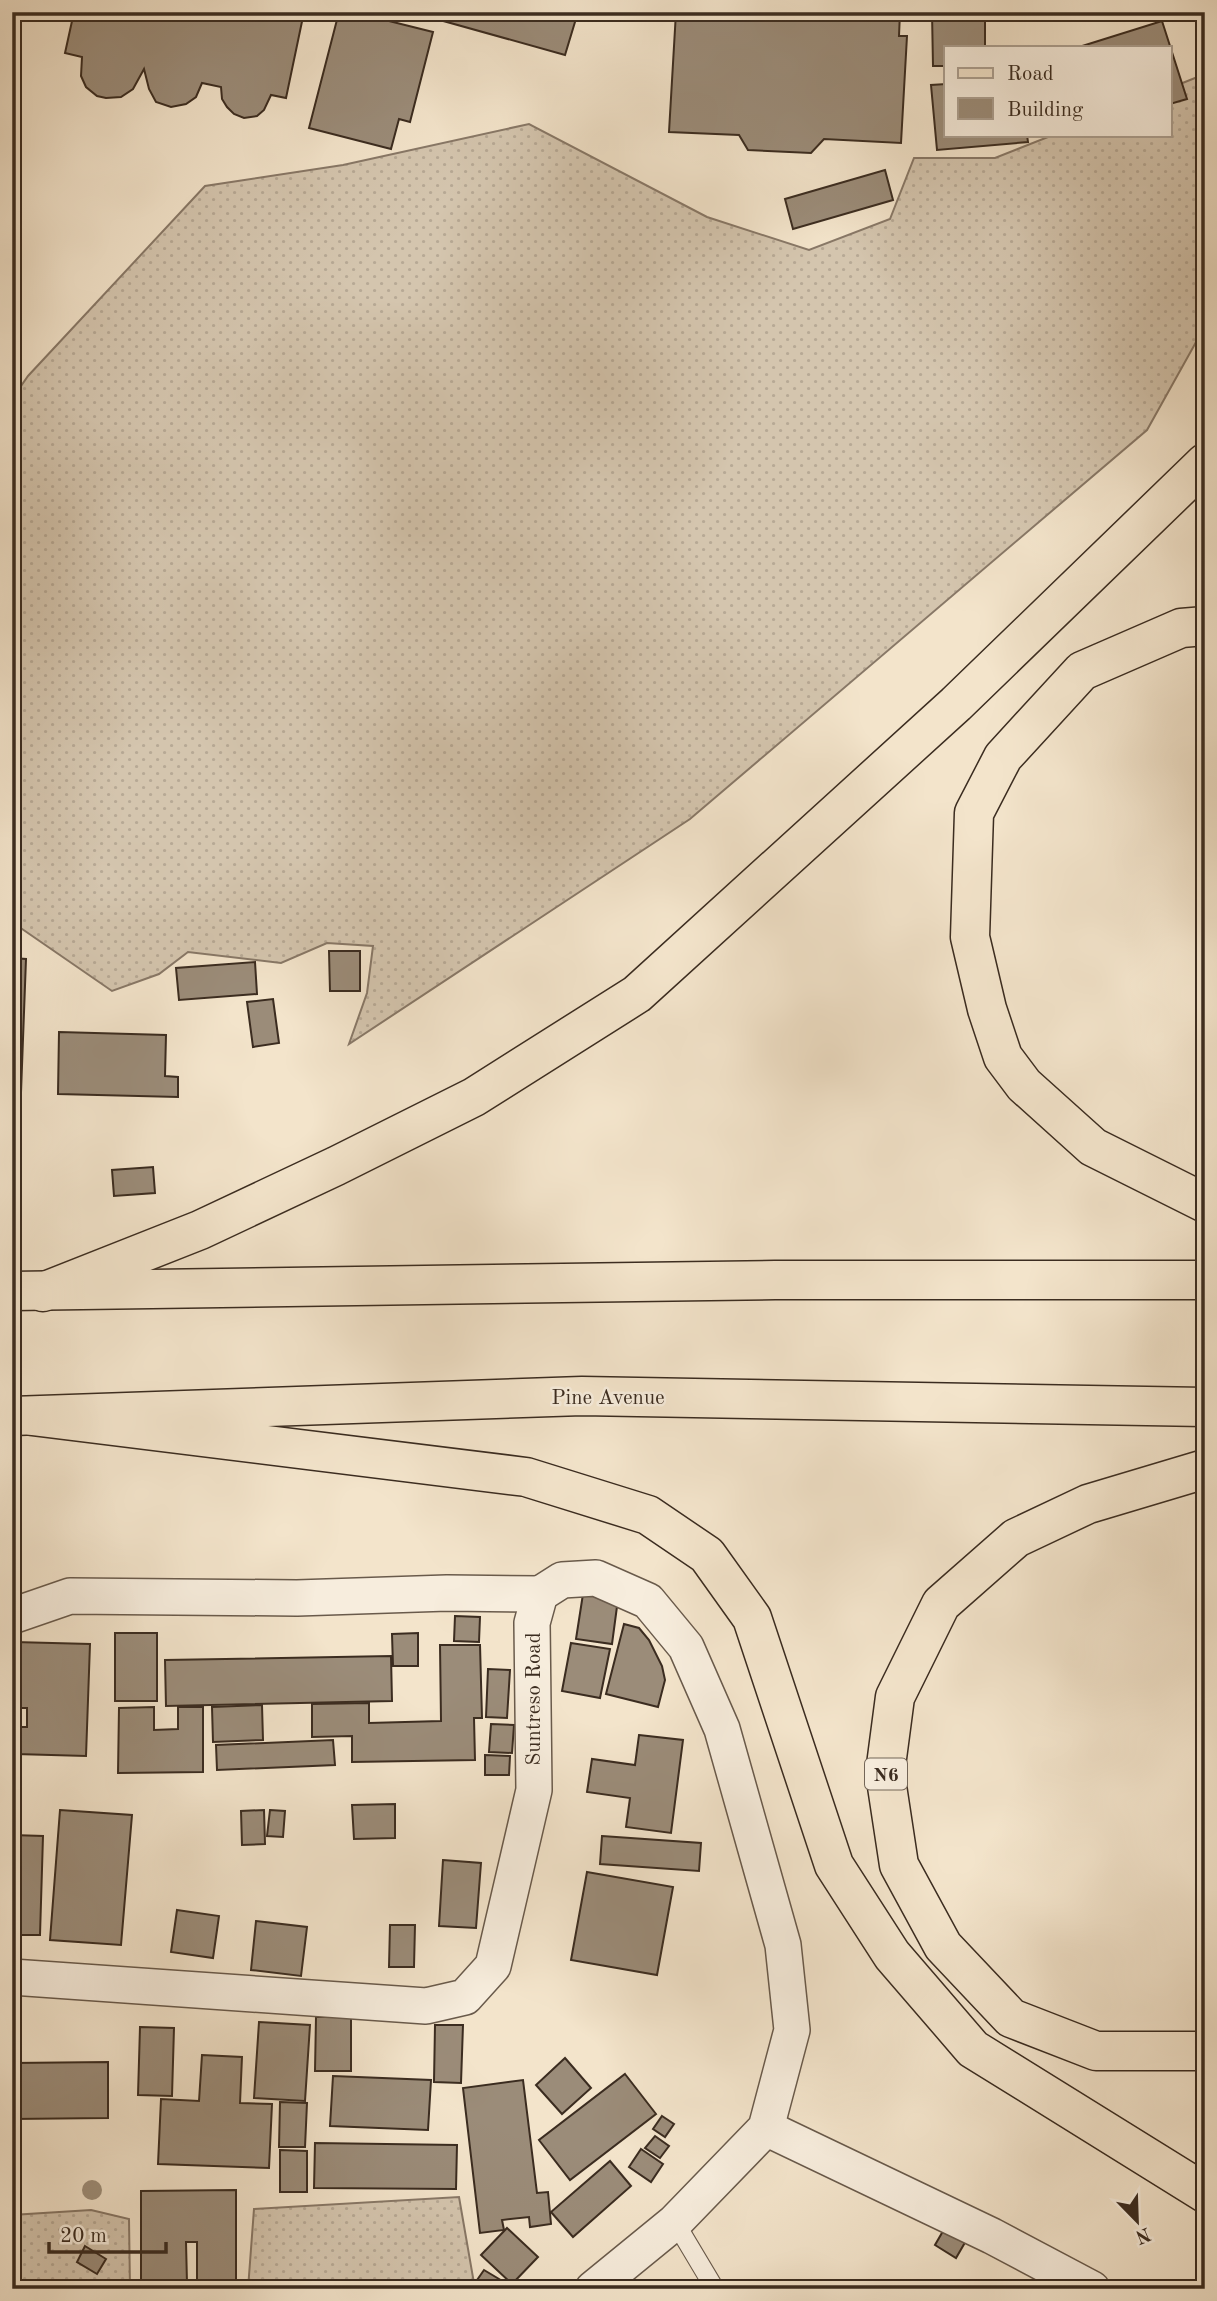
<svg xmlns="http://www.w3.org/2000/svg" width="1217" height="2301" font-family="'Old Standard TT',serif">
<style>
.grass{fill:url(#grass-dots);stroke:#887867;stroke-width:2}
.building{fill:#9b8c79;stroke:#3b2c20;stroke-width:2}
.lines{fill:none;stroke-linecap:round;stroke-linejoin:round}
.lane-casing{stroke:#695a4b;stroke-width:20}
.street-casing{stroke:#695a4b;stroke-width:38}
.primary-casing{stroke:#3b2c20;stroke-width:41}
.highway-casing{stroke:#3b2c20;stroke-width:41}
.lane{stroke:#f7eddd;stroke-width:18}
.street{stroke:#f7eddd;stroke-width:35}
.primary{stroke:#f3e4cb;stroke-width:38}
.highway{stroke:#f3e4cb;stroke-width:38}
.tree{fill:#9f907c}
.labels{text-anchor:middle;stroke-width:5;stroke-linejoin:round;paint-order:stroke}
.shield{fill:#f7eddd;stroke:#736659;stroke-width:2}
.shield-label{font-size:19px;font-weight:bold;fill:#3b2c20}
.street-label{font-size:21px;fill:#3b2c20;stroke:#f7eddd}
</style>
<defs>
<pattern id="grass-dots" width="8" height="8" patternUnits="userSpaceOnUse" patternTransform="scale(1.75)"><rect width="8" height="8" fill="#d4c5ae"/><path d="M2 2h.1M6 6h.1" fill="none" stroke="#b7a995" stroke-width="1.8" stroke-linecap="round"/></pattern>
</defs>
<rect width="100%" height="100%" fill="#f3e4cb"/>
<filter id="stains"><feTurbulence type="fractalNoise" baseFrequency=".00286" numOctaves="4"/><feColorMatrix values="0 0 0 0 .2 0 0 0 0 .09 0 0 0 0 .02 0 0 0 .5 -.17"/></filter>
<radialGradient id="worn" r=".72"><stop offset=".6" stop-color="#630" stop-opacity="0"/><stop offset="1" stop-color="#630" stop-opacity=".3"/></radialGradient>
<!-- grass -->
<g class="grass">
<path d="M1205 74V326L1147 430 690 819 349 1044 367 993 373 946 327 943 281 963 188 952 159 974 112 991 12 922V399L28 376 205 186 343 165 529 124 707 217 809 250 890 219 914 158H995L1053 135H1170V88Z"/>
<path d="M459 2197 475 2289H248L254 2209Z"/>
<path d="M91 2210 129 2219 130 2289H12V2215Z"/>
</g>
<!-- building -->
<g class="building">
<path d="M74 12H304L286 98 271 95 264 110 257 116 244 118 234 114 227 107 222 99 221 87 202 83 196 97 186 104 171 107 156 102 149 89 144 69 133 89 121 97 106 98 97 96 86 87 81 76 82 57 65 53Z"/>
<path d="M339 12H353L433 32 410 122 399 119 391 149 309 128Z"/>
<path d="M411 12H578L565 55Z"/>
<path d="M676 12H900L899 36H907L901 143 824 139 811 153 748 150 739 135 669 132Z"/>
<path d="M932 12H985V47H946V66H933Z"/>
<path d="M1162 21 1187 99 1170 104V47H1079Z"/>
<path d="M946 84V135H1027L1028 142 937 150 931 85Z"/>
<path d="M885 170 893 200 793 229 785 199Z"/>
<path d="M329 951H360V991H330Z"/>
<path d="M12 958 26 959 20 1119 12 1118Z"/>
<path d="M255 962 257 994 179 1000 176 968Z"/>
<path d="M273 999 279 1043 253 1047 247 1002Z"/>
<path d="M59 1032 166 1035 165 1076 178 1077V1097L58 1094Z"/>
<path d="M153 1167 155 1193 114 1196 112 1170Z"/>
<path d="M583 1594 618 1599 612 1644 576 1639Z"/>
<path d="M455 1616 480 1617 479 1642 454 1641Z"/>
<path d="M624 1624 639 1628 649 1640 662 1666 665 1680 658 1707 606 1694Z"/>
<rect x="115" y="1633" width="42" height="68"/>
<path d="M418 1633V1666H393L392 1634Z"/>
<path d="M14 1642 90 1644 86 1756 16 1754 17 1727H27V1708H12Z"/>
<path d="M571 1643 610 1649 600 1698 562 1691Z"/>
<path d="M440 1645H480L482 1718H474L475 1760 352 1762V1736L312 1737V1704L369 1703V1723L441 1721Z"/>
<path d="M391 1656 392 1701 166 1706 165 1660Z"/>
<path d="M488 1669 510 1670 507 1718 486 1717Z"/>
<path d="M262 1705 263 1740 213 1742 212 1707Z"/>
<path d="M154 1707V1730L178 1729V1707H203V1772L118 1773 119 1708Z"/>
<path d="M491 1724 514 1725 512 1753 489 1752Z"/>
<path d="M639 1735 683 1740 671 1833 626 1827 630 1798 587 1792 592 1759 635 1765Z"/>
<path d="M333 1740 335 1765 217 1770 216 1745Z"/>
<path d="M485 1755 510 1756 509 1775H485Z"/>
<path d="M395 1804V1838L354 1839 352 1805Z"/>
<path d="M60 1810 132 1815 121 1945 50 1940Z"/>
<path d="M264 1810 265 1844 242 1845 241 1811Z"/>
<path d="M270 1810 285 1811 283 1837 267 1836Z"/>
<path d="M12 1835 43 1836 40 1935H19L12 1931Z"/>
<path d="M602 1836 701 1843 699 1871 600 1864Z"/>
<path d="M443 1860 481 1863 476 1928 439 1926Z"/>
<path d="M587 1872 673 1887 657 1975 571 1960Z"/>
<path d="M177 1910 219 1916 213 1958 171 1952Z"/>
<path d="M256 1921 307 1927 301 1976 251 1970Z"/>
<path d="M390 1925H415L414 1967H389Z"/>
<path d="M316 2017H351V2071H315Z"/>
<path d="M259 2022 310 2025 305 2101 254 2098Z"/>
<path d="M435 2025H463L461 2083 434 2082Z"/>
<path d="M140 2027 174 2028 172 2096 138 2095Z"/>
<path d="M202 2055 242 2057 240 2103 272 2104 269 2168 158 2164 161 2099 199 2101Z"/>
<path d="M565 2058 591 2088 562 2114 536 2085Z"/>
<path d="M108 2062V2118L12 2119V2063Z"/>
<path d="M625 2074 656 2114 570 2180 539 2140Z"/>
<path d="M333 2076 431 2080 428 2130 330 2126Z"/>
<path d="M523 2080 537 2193 548 2192 551 2224 530 2227 529 2217 502 2220 504 2230 480 2233 463 2088Z"/>
<path d="M280 2102 307 2103 305 2147H279Z"/>
<path d="M662 2116 674 2124 665 2137 653 2129Z"/>
<path d="M655 2136 669 2146 660 2158 645 2148Z"/>
<path d="M315 2143 457 2145 456 2189 314 2188Z"/>
<path d="M641 2149 663 2164 651 2182 629 2167Z"/>
<path d="M280 2150 307 2151V2192H280Z"/>
<path d="M610 2161 631 2186 573 2237 551 2212Z"/>
<path d="M236 2190V2283H197V2242H186L187 2283H141V2191Z"/>
<path d="M946 2226 967 2239 956 2258 935 2245Z"/>
<path d="M507 2228 538 2257 512 2284 481 2255Z"/>
<path d="M85 2246 106 2259 97 2274 77 2262Z"/>
<path d="M484 2270 504 2282 499 2289H484L475 2283Z"/>
</g>
<g class="lines">
<!-- lane casing -->
<g class="lane-casing">
<path id="lane" d="M675 2222 715 2289"/>
</g>
<!-- street casing -->
<g class="street-casing">
<g id="street">
<path d="M12 1616 70 1596 297 1598 447 1593 540 1594"/>
<path d="M12 1977 426 2006 465 1997 493 1966 534 1790 532 1623 540 1594 562 1580 596 1578 648 1601 686 1647 722 1729 783 1945 792 2030 766 2128 675 2222 593 2289"/>
<path d="M766 2128 992 2236 1092 2289"/>
</g>
</g>
<!-- primary casing -->
<g class="primary-casing">
<g id="primary">
<path d="M12 1291 775 1280H1205"/>
<path d="M12 1416 582 1396 1205 1407"/>
</g>
</g>
<!-- highway casing -->
<g class="highway-casing">
<g id="highway">
<path d="M1205 626 1181 628 1082 671 1003 757 974 813 970 937 987 1009 1003 1057 1024 1085 1093 1147 1205 1203"/>
<path d="M43 1292 200 1230 336 1166 474 1097 637 994 956 704 1205 463"/>
<path d="M32 1416 526 1477 648 1515 707 1555 752 1618 834 1865 892 1955 973 2049 1205 2193"/>
<path d="M1205 1469 1088 1504 1016 1538 941 1604 895 1697 885 1773 899 1865 943 1946 1011 2018 1096 2051H1205"/>
</g>
</g>
<!-- lane -->
<use href="#lane" class="lane"/>
<!-- street -->
<use href="#street" class="street"/>
<!-- primary -->
<use href="#primary" class="primary"/>
<!-- highway -->
<use href="#highway" class="highway"/>
</g>
<!-- trees -->
<circle class="tree" cx="92" cy="2190" r="10"/>
<g class="labels">
<!-- shield labels -->
<rect class="shield" x="865" y="1758.5" width="42" height="31" rx="5"/>
<g class="shield-label">
<text x="886" y="1781">N6</text>
</g>
<!-- street labels -->
<g class="street-label">
<text x="608" y="1404">Pine Avenue</text>
<text transform="translate(533 1699) rotate(-90)" y="7">Suntreso Road</text>
</g>
</g>
<!-- margin -->
<rect width="1217" height="2301" fill="none" stroke="#f3e4cb" stroke-width="42"/>
<rect x="14" y="14" width="1189" height="2273" fill="none" stroke="#3b2c20" stroke-width="3.5"/>
<rect x="21" y="21" width="1175" height="2259" fill="none" stroke="#3b2c20" stroke-width="2"/>
<!-- legend -->
<rect x="944" y="46" width="228" height="91" fill="#f7eddd" stroke="#aca091" stroke-width="2"/>
<rect x="958" y="68" width="35" height="10" fill="#f3e4cb" stroke="#aca091" stroke-width="2"/>
<text x="1007" y="80" font-size="21" fill="#3b2c20">Road</text>
<rect x="958" y="98" width="35" height="21" fill="#9b8c79" stroke="#aca091" stroke-width="2"/>
<text x="1007" y="116" font-size="21" fill="#3b2c20">Building</text>
<!-- north arrow -->
<g transform="translate(1137 2221) rotate(157)" stroke="#f7eddd" stroke-width="5" paint-order="stroke">
<path d="M0-5L12 26L0 18L-12 26Z" fill="#3b2c20"/>
<text y="-10" font-size="19" font-weight="bold" text-anchor="middle" fill="#3b2c20">N</text>
</g>
<!-- scale -->
<path d="M49 2242v10h117v-10" fill="none" stroke="#3b2c20" stroke-width="3.5"/>
<text x="60" y="2242" font-size="21" fill="#3b2c20" stroke="#f7eddd" stroke-width="5" paint-order="stroke">20 m</text>
<rect width="100%" height="100%" filter="url(#stains)"/>
<rect width="100%" height="100%" fill="url(#worn)"/>
</svg>
